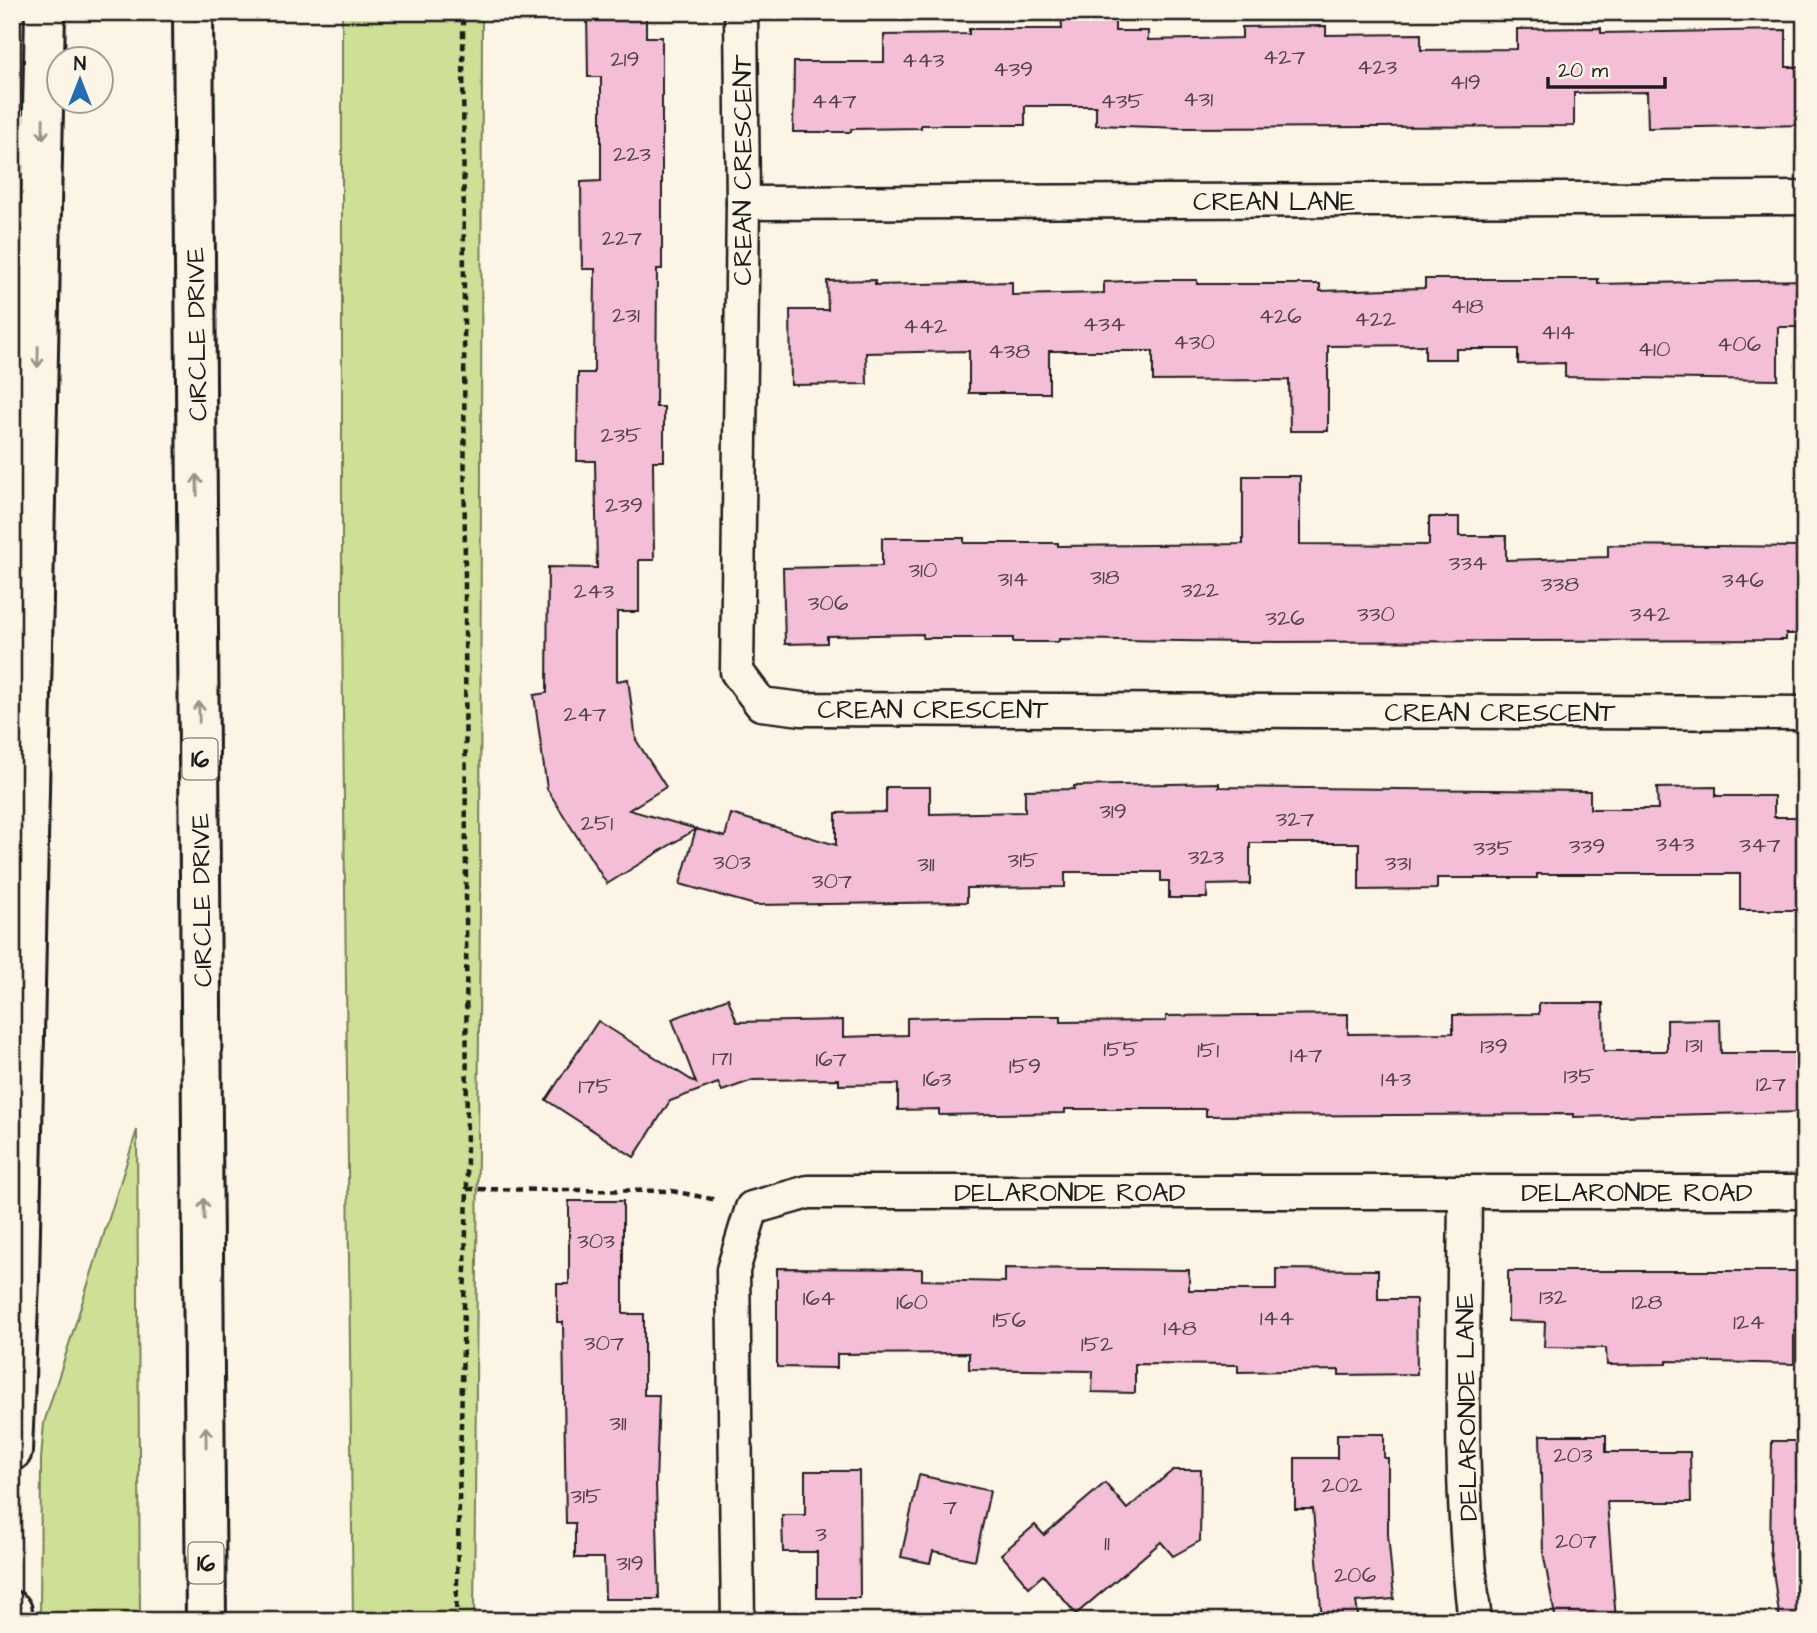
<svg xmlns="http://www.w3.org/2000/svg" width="1817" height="1633" font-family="'Architects Daughter',sans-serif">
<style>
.green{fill:#cde095;stroke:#747e58;stroke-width:2}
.building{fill:#f4bed7;stroke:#1c1c1c;stroke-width:2}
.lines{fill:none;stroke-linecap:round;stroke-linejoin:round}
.minor-casing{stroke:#1c1c1c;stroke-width:37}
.motorway-casing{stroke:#1c1c1c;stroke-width:44}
.path{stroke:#1c1c1c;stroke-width:4.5;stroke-dasharray:7 5;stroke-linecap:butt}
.minor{stroke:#fcf5e5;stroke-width:32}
.motorway{stroke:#fcf5e5;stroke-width:38}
.oneway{stroke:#97938b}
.labels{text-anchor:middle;stroke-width:5;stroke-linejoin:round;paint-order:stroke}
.number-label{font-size:23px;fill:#52444b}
.shield{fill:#fcf5e5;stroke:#5f5d58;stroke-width:2}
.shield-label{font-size:24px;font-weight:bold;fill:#1c1c1c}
.street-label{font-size:26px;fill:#1c1c1c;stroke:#fcf5e5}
</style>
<rect width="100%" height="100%" fill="#fcf5e5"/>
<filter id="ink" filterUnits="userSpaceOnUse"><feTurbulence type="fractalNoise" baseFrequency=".0143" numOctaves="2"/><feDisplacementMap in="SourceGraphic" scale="14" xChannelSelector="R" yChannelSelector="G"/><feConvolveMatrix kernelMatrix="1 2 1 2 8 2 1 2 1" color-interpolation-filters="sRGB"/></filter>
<g filter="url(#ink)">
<!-- green -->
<g class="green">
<path d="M342 12H482L480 907 474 1621H353L342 620Z"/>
<path d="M137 1130 140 1621H40L41 1459 44 1423Z"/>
</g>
<!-- building -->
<g class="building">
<path d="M587 12H646V37H662V269H657L656 407H664V461H653L654 560H639V612H617V681L628 679 636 740 666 787 629 810 725 837 731 814 836 845V813L886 812V787H930V814L1025 812V790L1074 789V786L1219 783V787L1590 791V809H1658L1657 788 1716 787V796H1774V817H1798V910H1740V874H1537V878H1437V889L1359 890V843H1250V884L1207 885V898H1169V881H1161V872H1065V887L967 888V902L755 905 680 884 696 829 607 884 547 789 534 695 547 693 548 567 597 568 595 461H577L578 373H594L595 269H582L581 182 601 181V77H588Z"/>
<path d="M1061 12H1115V31H1148V40L1242 38V27L1326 26V35L1421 34V50L1517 49V29L1601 28V33L1786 30V67H1805V125L1648 128 1647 92 1574 93V126L1182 128 1096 125V106H1025V125H921V128L851 129V132H793L794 62H884V35L969 34V29H1062Z"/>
<path d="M1425 279H1598V284L1805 280V327H1778V380L1565 377V363L1518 364V349H1456V359H1425V345L1328 346V431H1290L1289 380 1153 381V351H1049V393H969V351L866 353 867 384 791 385 790 310H828L827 281 875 280V285L1012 282V295L1104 293V282L1152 280H1197V284H1320V291L1425 288Z"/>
<path d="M1243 476H1300V544L1429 545V517H1459V536H1506V560L1608 557V545L1805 547V634H1786V640L1242 642 1059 639V642H1013V638H923V634L827 636V643L785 644 783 568 882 566V538H964V543H1058V546L1243 544Z"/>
<path d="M728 998 737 1022 843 1020V1037L907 1035V1018L984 1016H1061V1022L1166 1021V1016L1348 1014V1034L1453 1033V1015L1539 1014V1003H1603L1604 1051H1667V1020L1720 1019 1721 1053H1805V1112L1573 1117V1114L1206 1116V1109H1065V1113L939 1115V1109L898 1110V1084L839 1085V1079L753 1080 722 1091 718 1083 670 1101 634 1157 546 1100 598 1021 696 1083 672 1019Z"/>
<path d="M569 1201H623V1314H644V1395H659L656 1484 659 1599H605L604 1558H575V1523H566L563 1322H557V1284H569Z"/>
<path d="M777 1268 922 1269V1280L1005 1282V1268L1189 1270V1290H1276V1269L1378 1270V1299H1416L1417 1374 1339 1375V1370L1238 1372V1365L1135 1364V1393L1092 1392 1093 1371 969 1369V1353L837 1354V1368L777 1367Z"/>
<path d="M1508 1271H1805V1331H1794V1364L1667 1361V1364L1607 1365 1606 1348 1544 1347 1545 1322 1508 1321Z"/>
<path d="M1337 1434H1384V1458H1388V1534L1394 1599 1356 1602 1359 1621H1322L1313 1509H1295V1458H1337Z"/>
<path d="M1540 1435H1606V1452H1690L1691 1502H1607L1616 1621H1556L1543 1552Z"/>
<path d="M1772 1441H1805V1621H1780L1770 1549Z"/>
<path d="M1173 1470H1201L1200 1541 1173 1556 1161 1542 1076 1614 1043 1575 1029 1587 1001 1554 1035 1525 1044 1535 1105 1483 1127 1509Z"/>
<path d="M805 1471H859L860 1598H817V1552H783L782 1515H805Z"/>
<path d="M919 1475 990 1491 975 1560 933 1551 930 1563 901 1557Z"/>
</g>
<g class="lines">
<!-- minor casing -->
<g class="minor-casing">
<g id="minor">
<path d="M741 12 743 203 737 672 761 704 802 709 1805 713"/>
<path d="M743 203 1805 198"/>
<path d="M1465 1193C1464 1335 1457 1480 1475 1621"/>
<path d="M738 1621 733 1270 752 1208 808 1192H1805"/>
</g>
</g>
<!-- motorway casing -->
<g class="motorway-casing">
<g id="motorway">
<path d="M193 12 206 1621"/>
<path d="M12 1451 19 1279 45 12"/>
<path d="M12 1611V1621"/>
</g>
</g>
<!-- path -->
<g class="path">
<path d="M467 1189 672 1191 717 1200"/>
<path d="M456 1621 467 1189 463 12"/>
</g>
<!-- minor -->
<use href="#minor" class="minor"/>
<!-- motorway -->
<use href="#motorway" class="motorway"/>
</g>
<!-- one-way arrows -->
<defs><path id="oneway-shaft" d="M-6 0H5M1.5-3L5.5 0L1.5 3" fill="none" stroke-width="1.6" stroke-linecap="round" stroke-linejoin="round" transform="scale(1.75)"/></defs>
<g class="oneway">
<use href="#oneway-shaft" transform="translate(43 129) rotate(91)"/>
<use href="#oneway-shaft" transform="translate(38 357) rotate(91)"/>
<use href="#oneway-shaft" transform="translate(197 485) rotate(-91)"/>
<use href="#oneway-shaft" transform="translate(199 712) rotate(-91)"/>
<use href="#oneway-shaft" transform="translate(204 1209) rotate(-91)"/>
<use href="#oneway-shaft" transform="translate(206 1437) rotate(-91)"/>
</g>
</g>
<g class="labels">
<!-- number labels -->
<g class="number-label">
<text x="1284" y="64">427</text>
<text x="625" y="66">219</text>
<text x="923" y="67">443</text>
<text x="1377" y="74">423</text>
<text x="1013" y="76">439</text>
<text x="1465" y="89">419</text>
<text x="1198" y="106">431</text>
<text x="834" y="108">447</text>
<text x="1122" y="108">435</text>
<text x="632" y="161">223</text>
<text x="622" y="245">227</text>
<text x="1467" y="313">418</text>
<text x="626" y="322">231</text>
<text x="1280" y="323">426</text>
<text x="1375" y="326">422</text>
<text x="1104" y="331">434</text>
<text x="925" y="333">442</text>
<text x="1558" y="339">414</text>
<text x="1194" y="349">430</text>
<text x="1739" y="351">406</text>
<text x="1654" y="356">410</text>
<text x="1009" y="358">438</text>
<text x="621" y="442">235</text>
<text x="624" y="512">239</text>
<text x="1468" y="570">334</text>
<text x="923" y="577">310</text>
<text x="1105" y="584">318</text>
<text x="1013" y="586">314</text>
<text x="1743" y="587">346</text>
<text x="1560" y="591">338</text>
<text x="1200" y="597">322</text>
<text x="594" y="598">243</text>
<text x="828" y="610">306</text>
<text x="1376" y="621">330</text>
<text x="1650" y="621">342</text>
<text x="1285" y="625">326</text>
<text x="585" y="721">247</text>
<text x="1113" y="818">319</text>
<text x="1295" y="826">327</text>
<text x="597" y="830">251</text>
<text x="1675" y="851">343</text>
<text x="1760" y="852">347</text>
<text x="1587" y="853">339</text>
<text x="1493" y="855">335</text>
<text x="1206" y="864">323</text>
<text x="1023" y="867">315</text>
<text x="732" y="869">303</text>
<text x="1398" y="870">331</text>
<text x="926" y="871">311</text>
<text x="832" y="888">307</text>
<text x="1694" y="1052">131</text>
<text x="1494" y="1053">139</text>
<text x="1121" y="1056">155</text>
<text x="1208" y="1057">151</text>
<text x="1306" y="1062">147</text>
<text x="722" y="1065">171</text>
<text x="831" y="1066">167</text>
<text x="1025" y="1073">159</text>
<text x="1579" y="1083">135</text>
<text x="937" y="1086">163</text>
<text x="1396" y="1086">143</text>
<text x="1771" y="1091">127</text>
<text x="595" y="1093">175</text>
<text x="596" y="1248">303</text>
<text x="1553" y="1304">132</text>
<text x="819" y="1305">164</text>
<text x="912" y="1309">160</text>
<text x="1647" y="1309">128</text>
<text x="1277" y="1325">144</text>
<text x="1009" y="1327">156</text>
<text x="1749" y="1329">124</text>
<text x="1180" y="1335">148</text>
<text x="604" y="1350">307</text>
<text x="1097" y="1351">152</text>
<text x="618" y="1430">311</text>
<text x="1573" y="1462">203</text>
<text x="1342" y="1492">202</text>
<text x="586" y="1503">315</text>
<text x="950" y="1514">7</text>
<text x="821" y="1541">3</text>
<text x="1576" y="1548">207</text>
<text x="1107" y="1550">11</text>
<text x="630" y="1570">319</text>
<text x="1355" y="1582">206</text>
</g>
<!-- shield labels -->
<g class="shield">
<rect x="182.5" y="738.5" width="35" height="41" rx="5"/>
<rect x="188.5" y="1542.5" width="35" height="41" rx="5"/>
</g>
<g class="shield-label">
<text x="200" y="767">16</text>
<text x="206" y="1571">16</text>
</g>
<!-- street labels -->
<g class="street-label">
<text transform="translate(742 170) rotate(-90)" y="9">CREAN CRESCENT</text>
<text x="1274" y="210">CREAN LANE</text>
<text transform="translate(196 334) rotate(-91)" y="9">CIRCLE DRIVE</text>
<text x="933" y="718">CREAN CRESCENT</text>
<text x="1500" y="721">CREAN CRESCENT</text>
<text transform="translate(201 900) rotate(-91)" y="9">CIRCLE DRIVE</text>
<text x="1070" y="1201">DELARONDE ROAD</text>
<text x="1637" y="1201">DELARONDE ROAD</text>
<text transform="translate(1466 1407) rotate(-91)" y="9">DELARONDE LANE</text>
</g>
</g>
<!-- margin -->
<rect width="1817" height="1633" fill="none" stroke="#fcf5e5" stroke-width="42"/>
<rect x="21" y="21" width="1775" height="1591" fill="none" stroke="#1c1c1c" stroke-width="2.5" filter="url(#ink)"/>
<!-- north arrow -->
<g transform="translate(80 80)"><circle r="33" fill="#fcf5e5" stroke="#a29e95" stroke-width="2"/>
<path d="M0-5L12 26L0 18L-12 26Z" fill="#1f6fb2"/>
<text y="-10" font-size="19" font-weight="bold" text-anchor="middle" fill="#1c1c1c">N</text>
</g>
<!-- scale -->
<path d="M1548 77v10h117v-10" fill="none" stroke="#1c1c1c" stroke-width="3.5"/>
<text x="1558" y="77" font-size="21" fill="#1c1c1c" stroke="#fcf5e5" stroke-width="5" paint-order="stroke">20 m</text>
</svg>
